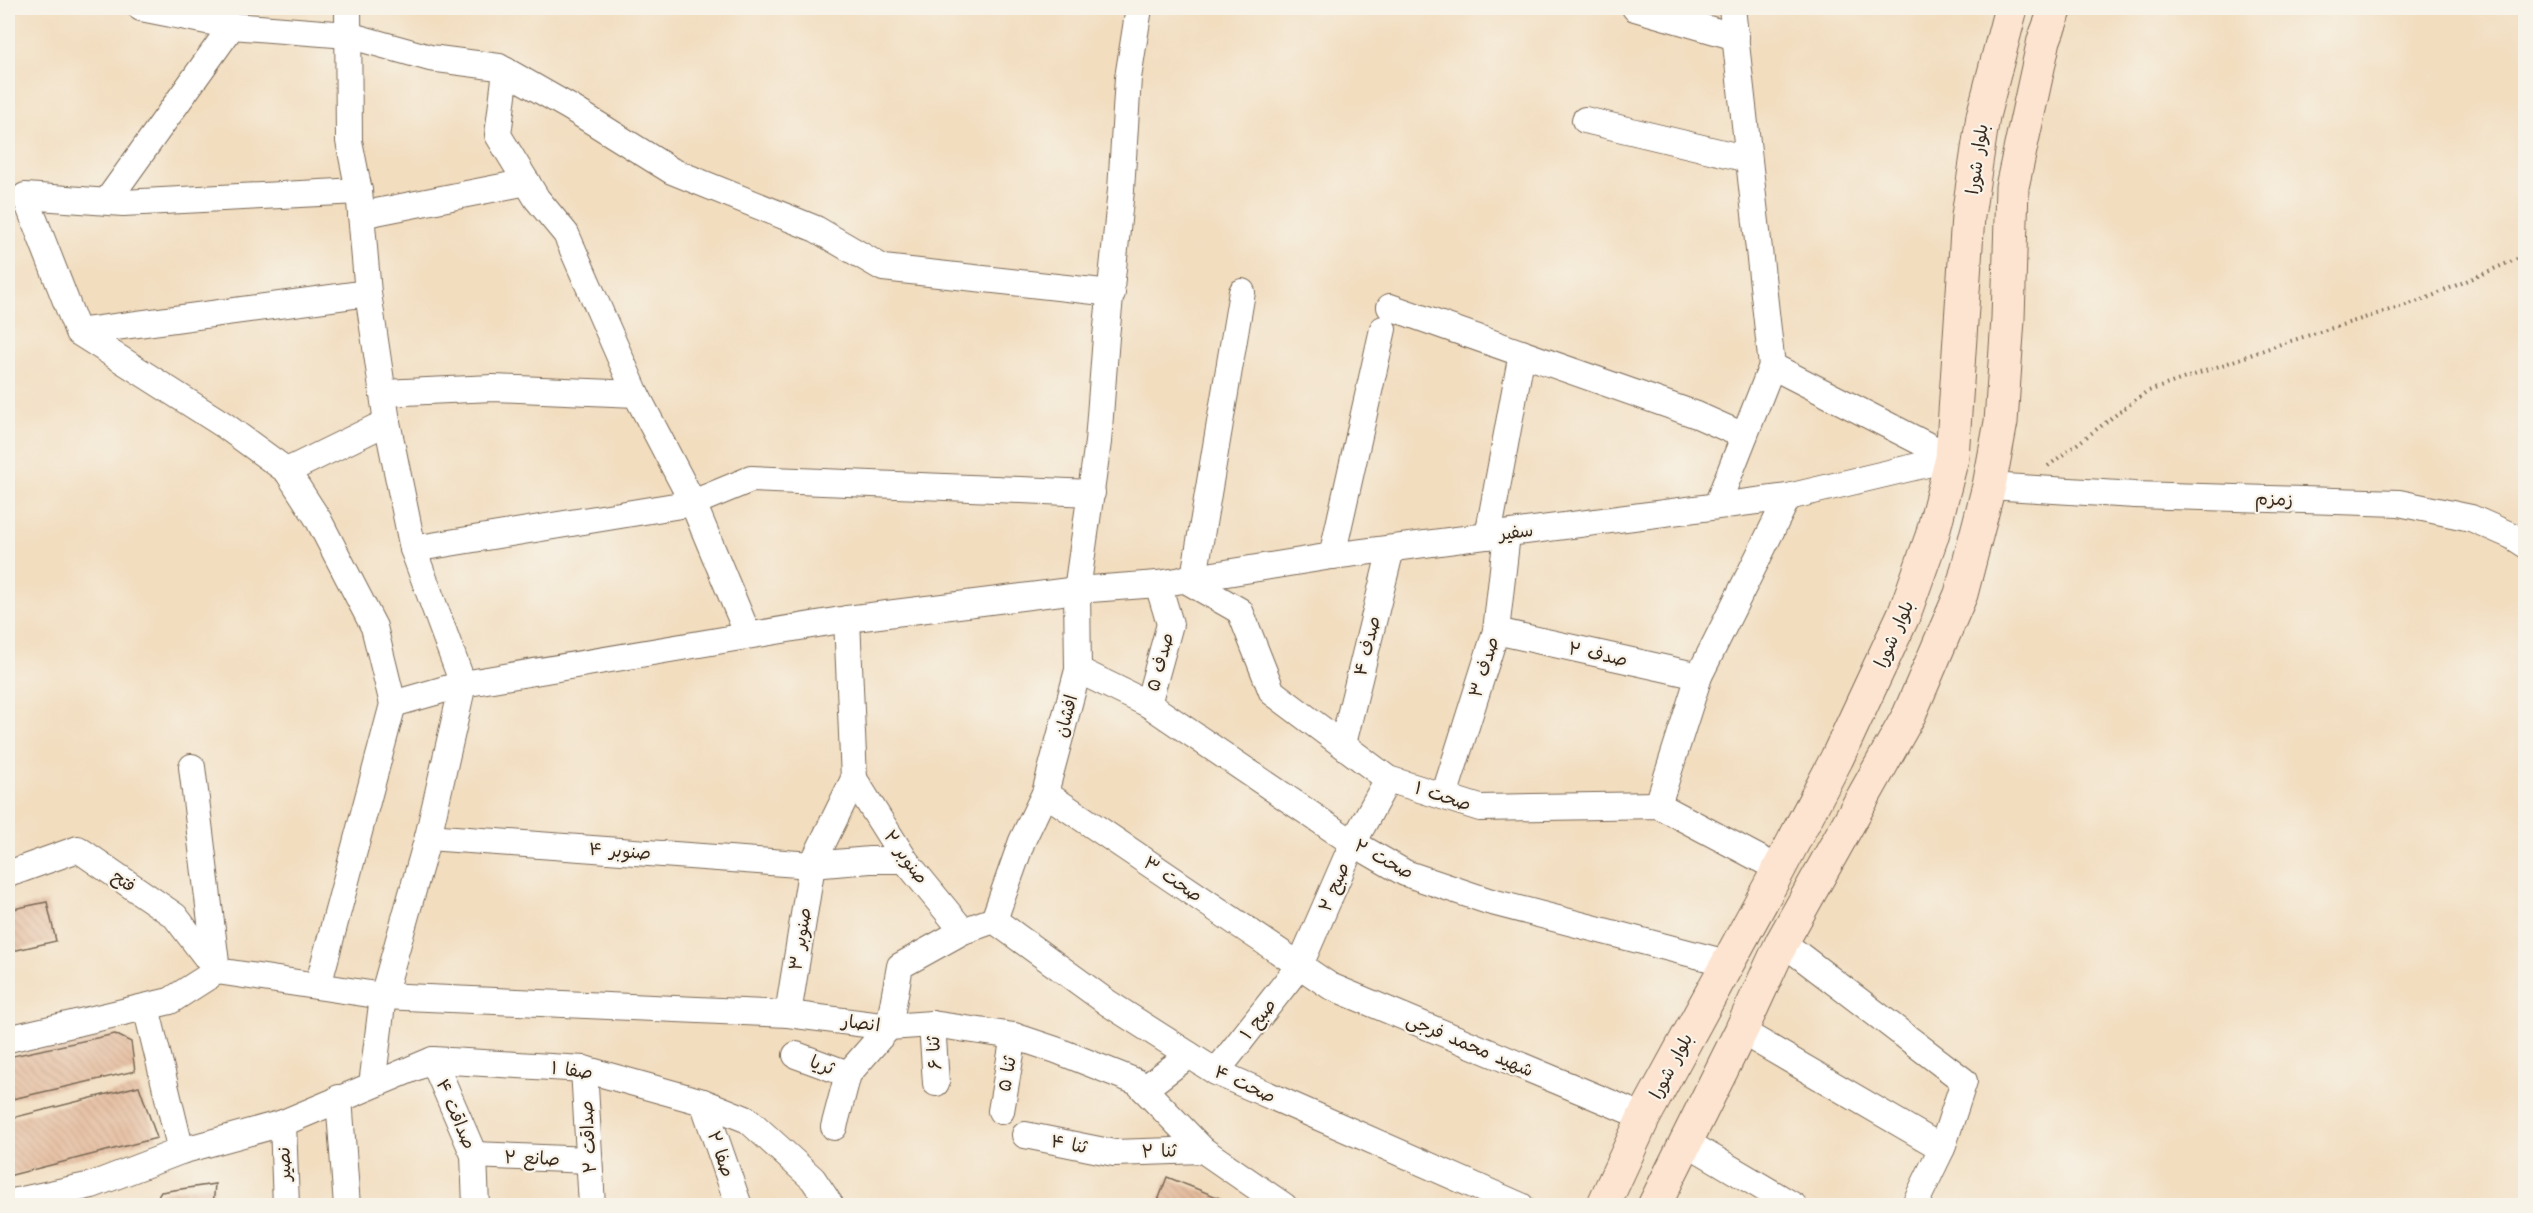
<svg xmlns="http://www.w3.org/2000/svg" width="2533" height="1213" font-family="Kalam,'Playpen Sans Arabic',sans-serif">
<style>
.building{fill:url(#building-back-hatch)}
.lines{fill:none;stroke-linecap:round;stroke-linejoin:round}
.minor-casing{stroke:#7b6956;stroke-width:28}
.secondary-casing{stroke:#7b6956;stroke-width:35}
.path{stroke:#7b6956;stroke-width:4;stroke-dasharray:1.5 4.5;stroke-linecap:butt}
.minor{stroke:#fff;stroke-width:26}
.secondary{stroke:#fde4d0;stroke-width:33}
.labels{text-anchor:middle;stroke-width:4.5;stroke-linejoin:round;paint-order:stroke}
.street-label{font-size:18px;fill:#3b2a1e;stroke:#f7f3e8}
</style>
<defs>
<pattern id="building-back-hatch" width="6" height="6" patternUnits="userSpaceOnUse" patternTransform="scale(1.5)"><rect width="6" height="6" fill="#e4ba9b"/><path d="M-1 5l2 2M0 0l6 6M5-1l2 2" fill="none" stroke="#c4a085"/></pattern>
</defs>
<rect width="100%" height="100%" fill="#f7f3e8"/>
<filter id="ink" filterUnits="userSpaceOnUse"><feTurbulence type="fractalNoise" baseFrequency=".0167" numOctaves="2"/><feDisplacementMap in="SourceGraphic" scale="12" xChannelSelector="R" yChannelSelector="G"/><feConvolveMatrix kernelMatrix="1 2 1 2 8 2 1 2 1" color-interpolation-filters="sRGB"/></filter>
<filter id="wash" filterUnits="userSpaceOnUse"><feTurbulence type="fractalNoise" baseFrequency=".008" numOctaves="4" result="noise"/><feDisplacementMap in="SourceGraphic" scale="24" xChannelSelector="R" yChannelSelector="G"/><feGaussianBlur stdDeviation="1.35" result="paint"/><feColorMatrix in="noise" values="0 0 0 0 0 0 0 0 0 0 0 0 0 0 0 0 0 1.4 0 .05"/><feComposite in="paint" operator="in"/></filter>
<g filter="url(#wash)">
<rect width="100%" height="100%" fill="#f2ddbf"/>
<g id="blocks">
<!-- building -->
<g class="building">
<path d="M47 902 56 941 8 952V910Z"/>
<path d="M115 1034 131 1042 135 1071 8 1100V1057Z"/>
<path d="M139 1086 157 1138 8 1176V1119Z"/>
<path d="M1167 1177 1237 1205V1206H1156Z"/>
<path d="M215 1184 213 1206H152L161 1192Z"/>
</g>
</g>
</g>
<g filter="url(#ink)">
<use href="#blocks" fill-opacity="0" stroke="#7b6956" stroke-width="1.5"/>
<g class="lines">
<!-- minor casing -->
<g class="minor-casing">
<g id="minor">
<path d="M141 8 232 26 348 35 430 58 499 67 571 108 672 171 816 229 883 268 1112 293"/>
<path d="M348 8 349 141 359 191 368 293 387 422 413 549 463 684 393 704"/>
<path d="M1635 8 1736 37"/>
<path d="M1732 8 1772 366 1952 458"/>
<path d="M506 71 498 135 537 199 566 234 636 394"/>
<path d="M1585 120 1748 159"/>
<path d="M107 201 232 26"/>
<path d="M361 215 527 182"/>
<path d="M1390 307 1697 415 1744 436"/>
<path d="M78 332 368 293"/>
<path d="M383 393 493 388 636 394 693 503 413 549"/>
<path d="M287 471 387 422"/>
<path d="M1989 486 2135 495 2399 503 2471 518 2512 536 2526 545"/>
<path d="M1717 505 1772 366"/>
<path d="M1488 536 1522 353"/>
<path d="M1332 556 1383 329"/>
<path d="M1194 577 1242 292"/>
<path d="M1184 579 1240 611 1272 692 1388 779 1480 808 1658 805 1779 869"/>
<path d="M1496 631 1699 676"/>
<path d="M748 635 693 503 751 479 1092 493"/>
<path d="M1078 670 1148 704 1353 843 1405 873 1488 901 1727 963"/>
<path d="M1148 704 1170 624 1158 584"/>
<path d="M1343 744 1391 549"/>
<path d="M192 767 217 971"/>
<path d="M854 779 905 860 963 931"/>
<path d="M1045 793 1330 986 1644 1117"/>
<path d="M1444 796 1496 631 1507 534"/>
<path d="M1658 805 1699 676 1788 497"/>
<path d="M428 837 812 865 870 860H905"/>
<path d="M8 874 78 849 175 916 217 971"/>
<path d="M994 920 1108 1003 1216 1072 1521 1206"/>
<path d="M1782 942 1964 1081 1942 1148"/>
<path d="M318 986 393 704 374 627 318 519 287 471 224 425 78 332 25 196 123 203 359 191"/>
<path d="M146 1007 181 1151"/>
<path d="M788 1014 812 865 854 779 847 619"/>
<path d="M932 1024 936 1083"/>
<path d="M1741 1031 1942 1148 1914 1206"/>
<path d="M8 1039 170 1001 217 971 383 996 788 1014 889 1027 932 1024 1014 1036 1056 1050 1137 1082 1203 1150 1284 1206"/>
<path d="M796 1055 848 1074"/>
<path d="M433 1060 474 1155 476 1206"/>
<path d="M584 1069 592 1206"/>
<path d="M1216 1072 1300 965 1353 843 1388 779"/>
<path d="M372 1085 383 996 428 837 463 684 847 619 1077 590 1158 584 1332 556 1788 497 1952 458"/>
<path d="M1144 1089 1189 1055"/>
<path d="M339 1098 347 1206"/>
<path d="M703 1102 739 1206"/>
<path d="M1001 1111 1014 1036"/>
<path d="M283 1123 286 1206"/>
<path d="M834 1127 848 1074 889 1027 900 966 963 931 994 920 1022 841 1045 793 1078 670 1077 590 1098 442 1106 337 1121 190 1128 78 1139 8"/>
<path d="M1025 1135 1114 1153 1203 1150"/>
<path d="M1686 1142 1794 1206"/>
<path d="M474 1155 589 1160"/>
<path d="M8 1203 92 1185 181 1151 283 1123 433 1060 584 1069 703 1102 748 1120 813 1179 831 1206"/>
</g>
</g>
<!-- secondary casing -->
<g class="secondary-casing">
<g id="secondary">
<path d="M1603 1206 1644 1117 1779 869 1837 758 1905 612 1932 536 1952 458 1968 216 1983 116 2011 8"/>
<path d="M1654 1206 1741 1031 1782 942 1909 715 1961 594 1989 486 2001 422 2008 319 2012 187 2044 40 2056 8"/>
</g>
</g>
<!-- path -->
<path class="path" d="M2048 466 2146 392 2281 344 2425 299 2526 255"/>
<!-- minor -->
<use href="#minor" class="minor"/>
<!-- secondary -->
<use href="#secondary" class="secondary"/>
</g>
</g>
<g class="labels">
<!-- street labels -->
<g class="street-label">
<text transform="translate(1977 159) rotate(-82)" y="6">بلوار شورا</text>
<text transform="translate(2274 499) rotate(2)" y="6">زمزم</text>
<text transform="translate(1516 532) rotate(-7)" y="6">سفیر</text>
<text transform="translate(1894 634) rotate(-66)" y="6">بلوار شورا</text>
<text transform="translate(1367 646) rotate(-76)" y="6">صدف ۴</text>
<text transform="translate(1598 654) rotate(12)" y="6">صدف ۲</text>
<text transform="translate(1160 662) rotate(-75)" y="6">صدف ۵</text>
<text transform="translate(1484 667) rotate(-73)" y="6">صدف ۳</text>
<text transform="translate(1066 716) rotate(-75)" y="6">افشان</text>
<text transform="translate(1443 796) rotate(18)" y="6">صحت ۱</text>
<text transform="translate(620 851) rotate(4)" y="6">صنوبر ۴</text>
<text transform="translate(906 857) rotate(54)" y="6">صنوبر ۲</text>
<text transform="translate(1384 859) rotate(28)" y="6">صحت ۲</text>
<text transform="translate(1173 879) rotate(34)" y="6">صحت ۳</text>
<text transform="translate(124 881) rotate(35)" y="6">فتح</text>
<text transform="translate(1334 887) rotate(-67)" y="6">صبح ۲</text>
<text transform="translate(800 939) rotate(-81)" y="6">صنوبر ۳</text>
<text transform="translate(1258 1019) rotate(-52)" y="6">صبح ۱</text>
<text transform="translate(861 1023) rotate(7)" y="6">انصار</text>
<text transform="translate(1470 1045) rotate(23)" y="6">شهید محمد فرجی</text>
<text transform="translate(934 1053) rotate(-94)" y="6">ثنا ۶</text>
<text transform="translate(822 1065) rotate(21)" y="6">ثریا</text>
<text transform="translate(1671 1066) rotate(-62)" y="6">بلوار شورا</text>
<text transform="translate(572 1070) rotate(7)" y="6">صفا ۱</text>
<text transform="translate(1007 1074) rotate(-80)" y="6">ثنا ۵</text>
<text transform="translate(1245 1084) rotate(25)" y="6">صحت ۴</text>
<text transform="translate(456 1114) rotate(67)" y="6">صداقت ۴</text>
<text transform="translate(588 1137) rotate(-93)" y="6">صداقت ۲</text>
<text transform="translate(1069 1144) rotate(11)" y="6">ثنا ۴</text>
<text transform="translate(1159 1151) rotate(-2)" y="6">ثنا ۲</text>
<text transform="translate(721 1154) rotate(71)" y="6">صفا ۲</text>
<text transform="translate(532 1158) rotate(2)" y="6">صانع ۲</text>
<text transform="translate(284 1164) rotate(-92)" y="6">نصیر</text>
</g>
</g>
<!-- margin -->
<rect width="2533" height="1213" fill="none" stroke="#f7f3e8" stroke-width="30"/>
</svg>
